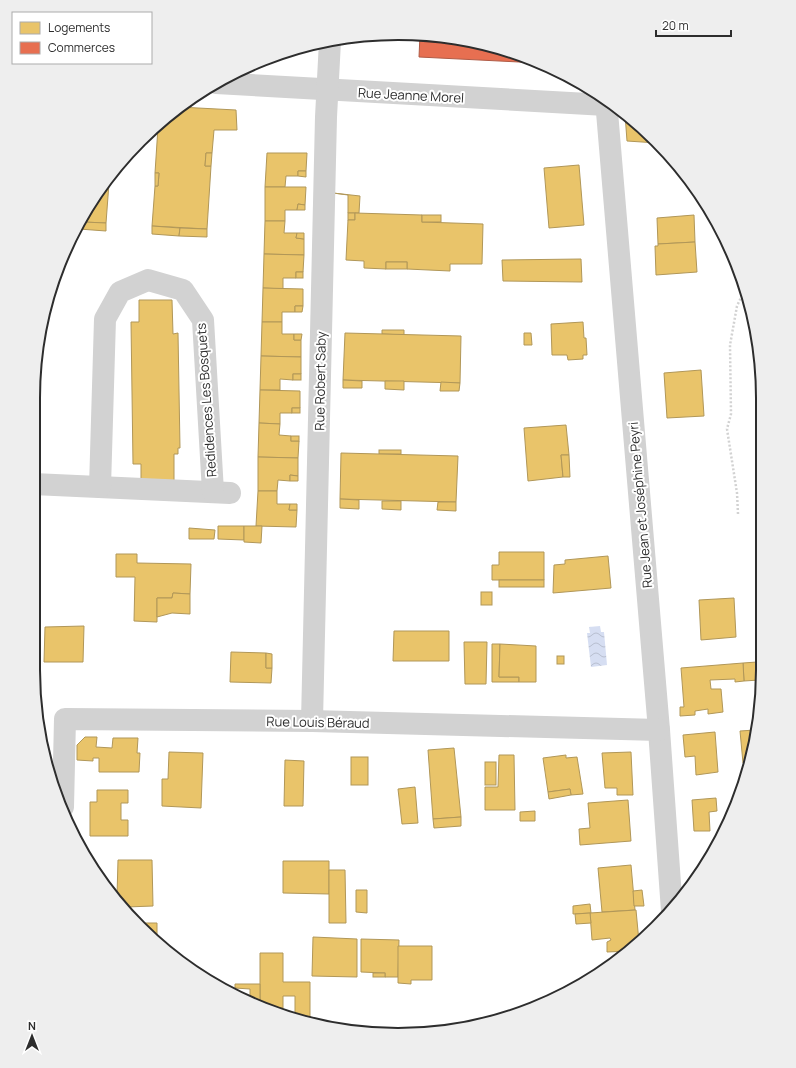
<svg xmlns="http://www.w3.org/2000/svg" width="796" height="1068" font-family="Manrope,sans-serif">
<style>
.water{fill:url(#water-waves)}
.homes{fill:#e9c46a;stroke:#b19758}
.shops{fill:#e76f51;stroke:#af5b46}
.lines{fill:none;stroke-linecap:round;stroke-linejoin:round}
.path{stroke:#d2d2d2;stroke-width:2.5;stroke-dasharray:2 2;stroke-linecap:butt}
.street{stroke:#d2d2d2;stroke-width:22}
.labels{text-anchor:middle;stroke-width:4;stroke-linejoin:round;paint-order:stroke}
.street-label{font-size:13px;fill:#2d2d2d;stroke:#fff}
.rim{fill:none;stroke:#2d2d2d;stroke-width:2}
</style>
<defs>
<pattern id="water-waves" width="16" height="10" patternUnits="userSpaceOnUse"><rect width="16" height="10" fill="#d6def2"/><path d="M0 5q4-4 8 0t8 0" fill="none" stroke="#b8bfd0"/></pattern>
</defs>
<rect width="100%" height="100%" fill="#fff"/>
<!-- water -->
<path class="water" d="M600 626 601 632H604L607 665 591 667 587 633H590L589 627Z"/>
<!-- homes -->
<g class="homes">
<path d="M179 107 236 110 237 130H214L212 153H206L205 166H211L207 229 152 226 155 186H158L159 173H155L158 127 160 126H166V119Z"/>
<path d="M625 114 639 124 657 143 627 141Z"/>
<path d="M206 153H212L211 166H205Z"/>
<path d="M267 153H307L306 171H298V176H286L285 187H265Z"/>
<path d="M579 165 584 225 549 228 544 168Z"/>
<path d="M298 171H306V177L298 176Z"/>
<path d="M155 173H159L158 186H155Z"/>
<path d="M106 183H109L106 223 83 222 95 195Z"/>
<path d="M265 187H306L305 205 298 204 297 210H285V221H265Z"/>
<path d="M333 193 360 196 359 213H348V195Z"/>
<path d="M298 204 305 205V210H297Z"/>
<rect x="348" y="213" width="7" height="7"/>
<path d="M355 213 422 215V222L483 224 482 264H450V271L407 269V262H386V269L364 268V261L346 260 348 220H355Z"/>
<rect x="422" y="215" width="19" height="7"/>
<path d="M694 215 695 242 658 244 657 218Z"/>
<path d="M265 221H285L284 233H297L296 238 304 239V255L264 254Z"/>
<path d="M83 222 106 223V231L79 229Z"/>
<path d="M152 226 180 228 179 236 152 234Z"/>
<path d="M180 228 207 229V237L179 236Z"/>
<path d="M297 233H304V239L296 238Z"/>
<path d="M695 242 697 272 656 275 655 246H658V244Z"/>
<path d="M264 254 304 255 303 272H296V278H283V289L263 288Z"/>
<path d="M581 259 582 282 503 281 502 260Z"/>
<rect x="386" y="262" width="21" height="7"/>
<rect x="296" y="272" width="7" height="6"/>
<path d="M263 288 303 289V306H295V312H282V322H262Z"/>
<path d="M139 300H172L173 334 178 333 180 448H178V454H174V485L141 486V464H133L131 322H139Z"/>
<path d="M295 306H303L302 312H295Z"/>
<path d="M262 322H282V334H294V340H301V357L261 356Z"/>
<path d="M583 322 584 338H586L587 355H583V359L568 360 567 355H552L551 324Z"/>
<path d="M382 330H404V335L382 334Z"/>
<path d="M345 333 461 336 460 383 343 380Z"/>
<path d="M524 333H531L532 345H524Z"/>
<path d="M294 334H302L301 340H294Z"/>
<path d="M261 356 301 357V374H293V380L280 379V390H260Z"/>
<path d="M701 370 704 416 667 418 664 373Z"/>
<rect x="293" y="374" width="8" height="6"/>
<path d="M343 380 362 381V388H343Z"/>
<path d="M385 381H404V390L385 389Z"/>
<path d="M441 382 460 383 459 391H440Z"/>
<path d="M260 390 300 391V408H292V413H280V424L259 423Z"/>
<rect x="292" y="408" width="8" height="5"/>
<path d="M259 423 280 424 279 435 291 436V441H299L298 458 258 457Z"/>
<path d="M566 425 569 455H561L563 477 528 481 524 428Z"/>
<rect x="291" y="436" width="8" height="5"/>
<rect x="379" y="450" width="22" height="4"/>
<path d="M341 453 458 456 456 502 340 499Z"/>
<path d="M561 455H569L570 477H563Z"/>
<path d="M258 457 298 458V476L290 475V481L278 480 277 491H258Z"/>
<path d="M290 475 298 476V481H290Z"/>
<path d="M258 491H277V504H290L289 510H297L296 527 256 526Z"/>
<rect x="33" y="498" width="4" height="25"/>
<path d="M340 499 359 500V509L340 508Z"/>
<path d="M382 501H401V510L382 509Z"/>
<path d="M438 502H456V511L437 510Z"/>
<path d="M290 504H297V510H289Z"/>
<path d="M218 526H244V540L218 539Z"/>
<path d="M244 526H262L261 543 244 542Z"/>
<path d="M189 528 215 530 214 539H189Z"/>
<path d="M499 552H544V580H492V565H499Z"/>
<path d="M116 554H137V563L191 564 190 594 173 593 172 598H157V622L134 621 135 577H116Z"/>
<path d="M608 556 611 588 553 593 554 565 565 564V560Z"/>
<rect x="499" y="580" width="45" height="7"/>
<rect x="481" y="592" width="11" height="13"/>
<path d="M173 593 190 594V614L172 613 157 617V598H172Z"/>
<path d="M734 598 736 637 701 640 699 600Z"/>
<path d="M84 626 83 662H44L45 627Z"/>
<path d="M394 631H449V661H393Z"/>
<path d="M464 642H487L486 684H465Z"/>
<path d="M492 644H500L499 677H519V682H492Z"/>
<path d="M500 644 536 646V682H519V677H499Z"/>
<path d="M231 652 266 653V668H272L271 683 230 682Z"/>
<path d="M266 653 272 654V668H266Z"/>
<rect x="557" y="656" width="7" height="8"/>
<path d="M757 662 759 680 744 681 743 663Z"/>
<path d="M743 663 744 681 735 682V679L710 680 711 689H721L723 712 708 714V709L695 711V715L680 716V707H684L681 668Z"/>
<path d="M755 730 749 762 743 763 740 731Z"/>
<path d="M715 732 718 772 696 775 695 756 685 757 683 735Z"/>
<path d="M85 737H97L96 747 112 748 113 738H138L137 753H140L139 772H99V758H93V761L77 760V745Z"/>
<path d="M454 748 461 817 433 819 428 750Z"/>
<path d="M169 752 203 753 201 808 162 806V779H168Z"/>
<path d="M631 752 633 795H617V788H605L602 753Z"/>
<path d="M499 755H514L515 810H485V787H498Z"/>
<path d="M566 755V758L577 757 583 794 571 795 570 789 548 792 543 758Z"/>
<rect x="351" y="757" width="17" height="28"/>
<path d="M285 760 304 761 303 806H284Z"/>
<rect x="485" y="762" width="11" height="23"/>
<path d="M415 787 418 823 402 824 398 789Z"/>
<path d="M570 789 571 795 549 799 548 792Z"/>
<path d="M97 790H128V803H121V820H128V836H90V802H97Z"/>
<path d="M716 798 717 811 709 812 710 831H694L692 800Z"/>
<path d="M628 800 631 841 580 845 579 829 590 828 588 803Z"/>
<path d="M535 811V821H520V812Z"/>
<path d="M461 817V826L434 828 433 819Z"/>
<path d="M118 860H152L153 906 126 907 117 896Z"/>
<path d="M283 861H329V894L283 893Z"/>
<path d="M631 865 635 910 602 912 598 868Z"/>
<path d="M329 870H345L346 923H329Z"/>
<path d="M356 890H367V913L356 912Z"/>
<path d="M642 890 644 906H634L633 891Z"/>
<path d="M590 904 591 913 573 914V906Z"/>
<path d="M636 910 639 942 629 951 607 952V942L611 940 610 938 592 940 590 913Z"/>
<path d="M590 913 591 923 576 924 575 914Z"/>
<path d="M140 923H157V944Z"/>
<path d="M313 937 357 939V977L312 976Z"/>
<path d="M361 939 399 940 398 977H385V973L361 972Z"/>
<path d="M398 946H432V980H411V984L398 983Z"/>
<path d="M260 953H283V982H310V1016L311 1018H310V1022L295 1017V996H283V1008H268L260 1005Z"/>
<rect x="373" y="973" width="12" height="4"/>
<path d="M235 984H260V1005L250 1002V989L235 988Z"/>
<path d="M317 1025H345V1029L327 1028Z"/>
</g>
<!-- shops -->
<path class="shops" d="M420 35 446 36 516 52 539 63 419 57Z"/>
<g class="lines">
<!-- path -->
<path class="path" d="M738 514 737 493 727 429 731 414 730 345 737 306 744 291"/>
<!-- street -->
<g class="street">
<path d="M216 83 606 105"/>
<path d="M606 100 659 730 672 911"/>
<path d="M33 484 230 493"/>
<path d="M100 487 105 319 120 292 148 280 183 290 203 320 213 492"/>
<path d="M312 721 326 117 330 41"/>
<path d="M63 807 65 719 312 721 659 730"/>
</g>
</g>
<g class="labels">
<!-- street labels -->
<g class="street-label">
<text transform="translate(411 95) rotate(3)" y="5">Rue Jeanne Morel</text>
<text transform="translate(320 381) rotate(-89)" y="5">Rue Robert Saby</text>
<text transform="translate(206 400) rotate(-94)" y="5">Redidences Les Bosquets</text>
<text transform="translate(640 505) rotate(-95)" y="5">Rue Jean et Joséphine Peyri</text>
<text transform="translate(318 722) rotate(1)" y="5">Rue Louis Béraud</text>
</g>
</g>
<!-- crop -->
<path d="M0 0H796V1068H0ZM398 40H398A358 358 0 0 1 756 398V670A358 358 0 0 1 398 1028H398A358 358 0 0 1 40 670V398A358 358 0 0 1 398 40Z" fill="#eee" fill-rule="evenodd"/>
<path class="rim" d="M398 40H398A358 358 0 0 1 756 398V670A358 358 0 0 1 398 1028H398A358 358 0 0 1 40 670V398A358 358 0 0 1 398 40Z"/>
<!-- legend -->
<rect x="12" y="12" width="140" height="52" fill="#ffffff" stroke="#ababab"/>
<rect x="20" y="22" width="20" height="12" fill="#e9c46a" stroke="#ababab"/>
<text x="48" y="32" font-size="12" fill="#2d2d2d">Logements</text>
<rect x="20" y="42" width="20" height="12" fill="#e76f51" stroke="#ababab"/>
<text x="48" y="52" font-size="12" fill="#2d2d2d">Commerces</text>
<!-- north arrow -->
<g transform="translate(32 1036)" stroke="#ffffff" stroke-width="3" paint-order="stroke">
<path d="M0-3L7 15L0 10L-7 15Z" fill="#2d2d2d"/>
<text y="-6" font-size="11" font-weight="bold" text-anchor="middle" fill="#2d2d2d">N</text>
</g>
<!-- scale -->
<path d="M656 30v6h75v-6" fill="none" stroke="#2d2d2d" stroke-width="2"/>
<text x="662" y="30" font-size="12" fill="#2d2d2d" stroke="#ffffff" stroke-width="3" paint-order="stroke">20 m</text>
</svg>
